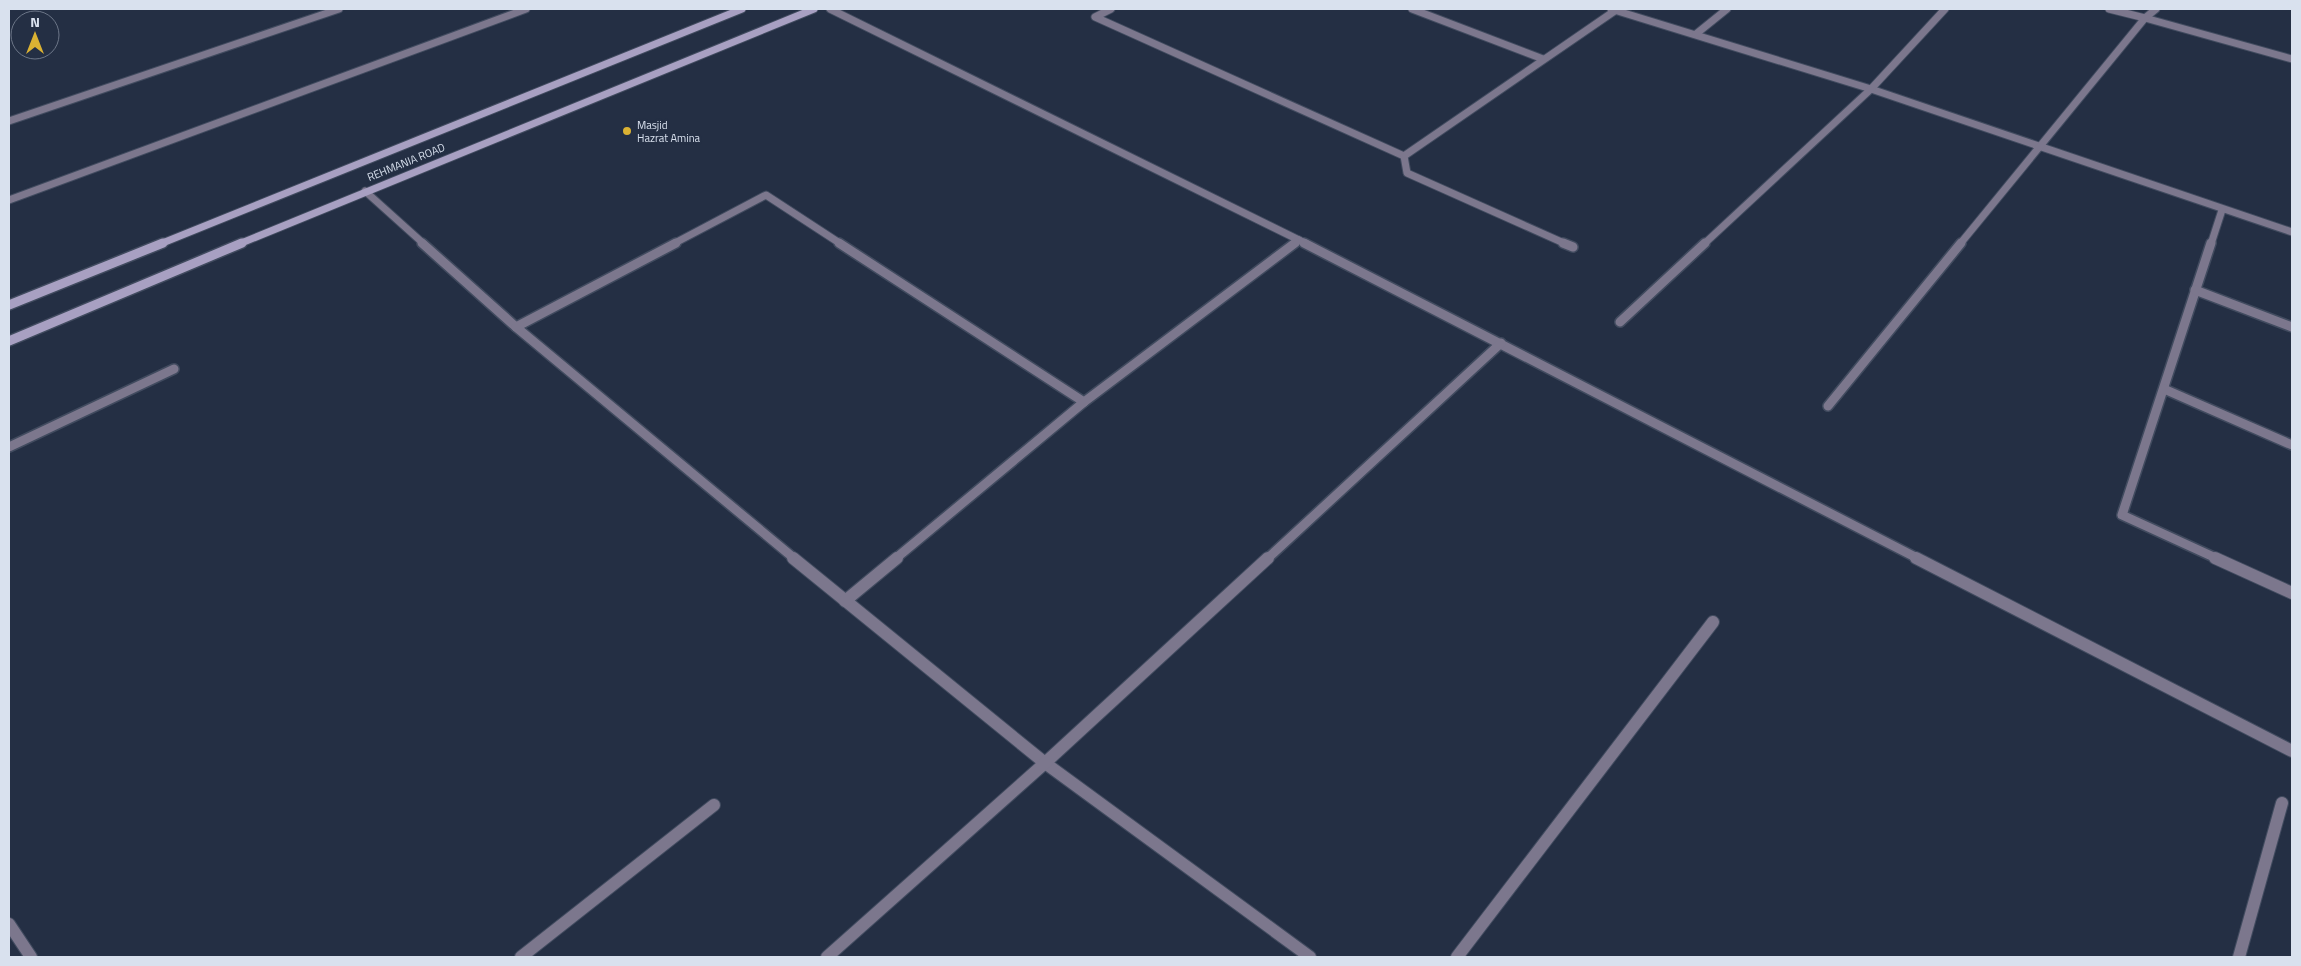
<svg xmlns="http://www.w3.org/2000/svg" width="2301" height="966" font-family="'Titillium Web',sans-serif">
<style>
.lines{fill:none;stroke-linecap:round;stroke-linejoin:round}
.street-far2-casing{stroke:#414b5f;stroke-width:9}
.street-far1-casing{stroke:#414b5f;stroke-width:12}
.street-casing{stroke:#414b5f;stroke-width:14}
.secondary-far1-casing{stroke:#414b5f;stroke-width:9}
.secondary-casing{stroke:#414b5f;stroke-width:12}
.street-far2{stroke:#7c778d;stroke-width:7}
.street-far1{stroke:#7c778d;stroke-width:9}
.street{stroke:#7c778d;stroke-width:12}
.secondary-far1{stroke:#a8a0c2;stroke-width:7}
.secondary{stroke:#a8a0c2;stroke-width:9}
.poi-dot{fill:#dbb233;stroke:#242f44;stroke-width:2}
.labels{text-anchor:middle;stroke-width:4.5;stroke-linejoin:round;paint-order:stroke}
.far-poi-label{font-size:11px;fill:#d9e1ee;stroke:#242f44;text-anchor:start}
.far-street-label{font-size:11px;fill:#d9e1ee;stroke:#242f44}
</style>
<rect width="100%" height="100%" fill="#242f44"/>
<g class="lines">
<!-- street-far2 casing -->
<g class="street-far2-casing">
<g id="street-far2">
<path d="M830 9 1307 244"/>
<path d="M1111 9 1095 17 1404 156"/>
<path d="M1412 9 1543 59"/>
<path d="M1611 9 1871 89 2292 232"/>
<path d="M2145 18 2292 59"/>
<path d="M2145 18 2156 9"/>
<path d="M1696 34 1727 9"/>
<path d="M9 121 339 9"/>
<path d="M365 191 424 244"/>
<path d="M9 200 526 9"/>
<path d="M673 244 766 195 841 244"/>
<path d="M1294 244 1299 240"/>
<path d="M1566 244 1407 173 1404 156 1616 10"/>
<path d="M1704 244 1871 89 1945 9"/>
<path d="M1960 244 2145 18 2109 9"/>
<path d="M2211 244 2222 210"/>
</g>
</g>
<!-- street-far1 casing -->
<g class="street-far1-casing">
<g id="street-far1">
<path d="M422 243 516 327 795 559"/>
<path d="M839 243 1084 402"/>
<path d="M1304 243 1919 559"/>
<path d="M1563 243 1573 247"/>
<path d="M2211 243 2122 515 2218 559"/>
<path d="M2195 290 2292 327"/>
<path d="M1620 322 1705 243"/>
<path d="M516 327 676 243"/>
<path d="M2164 389 2292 445"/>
<path d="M1828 406 1961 243"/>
<path d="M9 447 174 369"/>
<path d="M895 559 1084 402 1295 243"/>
<path d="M1267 559 1501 343"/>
</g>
</g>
<!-- street casing -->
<g class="street-casing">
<g id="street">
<path d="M793 558 1045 763 1310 957"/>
<path d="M1916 558 2292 751"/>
<path d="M2215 558 2292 593"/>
<path d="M845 601 897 558"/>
<path d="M9 924 31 957"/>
<path d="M521 957 714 805"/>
<path d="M827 957 1045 763 1268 558"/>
<path d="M1457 957 1713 622"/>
<path d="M2239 957 2282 803"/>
</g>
</g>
<!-- secondary-far1 casing -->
<g class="secondary-far1-casing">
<g id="secondary-far1">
<path d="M160 244 742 9"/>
<path d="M239 244 814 9"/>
</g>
</g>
<!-- secondary casing -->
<g class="secondary-casing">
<g id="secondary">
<path d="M9 305 163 243"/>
<path d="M9 341 242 243"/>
</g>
</g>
<!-- street-far2 -->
<use href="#street-far2" class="street-far2"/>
<!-- street-far1 -->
<use href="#street-far1" class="street-far1"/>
<!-- street -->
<use href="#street" class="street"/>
<!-- secondary-far1 -->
<use href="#secondary-far1" class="secondary-far1"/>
<!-- secondary -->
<use href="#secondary" class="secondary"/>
</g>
<!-- markers -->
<circle class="poi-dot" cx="627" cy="131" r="5"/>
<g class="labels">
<!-- far-poi labels -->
<g class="far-poi-label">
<text x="637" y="129">Masjid<tspan x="637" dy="13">Hazrat Amina</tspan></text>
</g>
<!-- far-street labels -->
<g class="far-street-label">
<text transform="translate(406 162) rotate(-22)" y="4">REHMANIA ROAD</text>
</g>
</g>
<!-- border -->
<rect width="2301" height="966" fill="none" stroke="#d9e1ee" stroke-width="20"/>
<!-- north arrow -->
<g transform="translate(35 35)"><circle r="24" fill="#242f44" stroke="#6c7688"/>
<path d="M0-4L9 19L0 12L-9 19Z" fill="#dbb233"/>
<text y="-8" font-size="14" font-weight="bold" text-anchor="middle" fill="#d9e1ee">N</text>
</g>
</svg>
